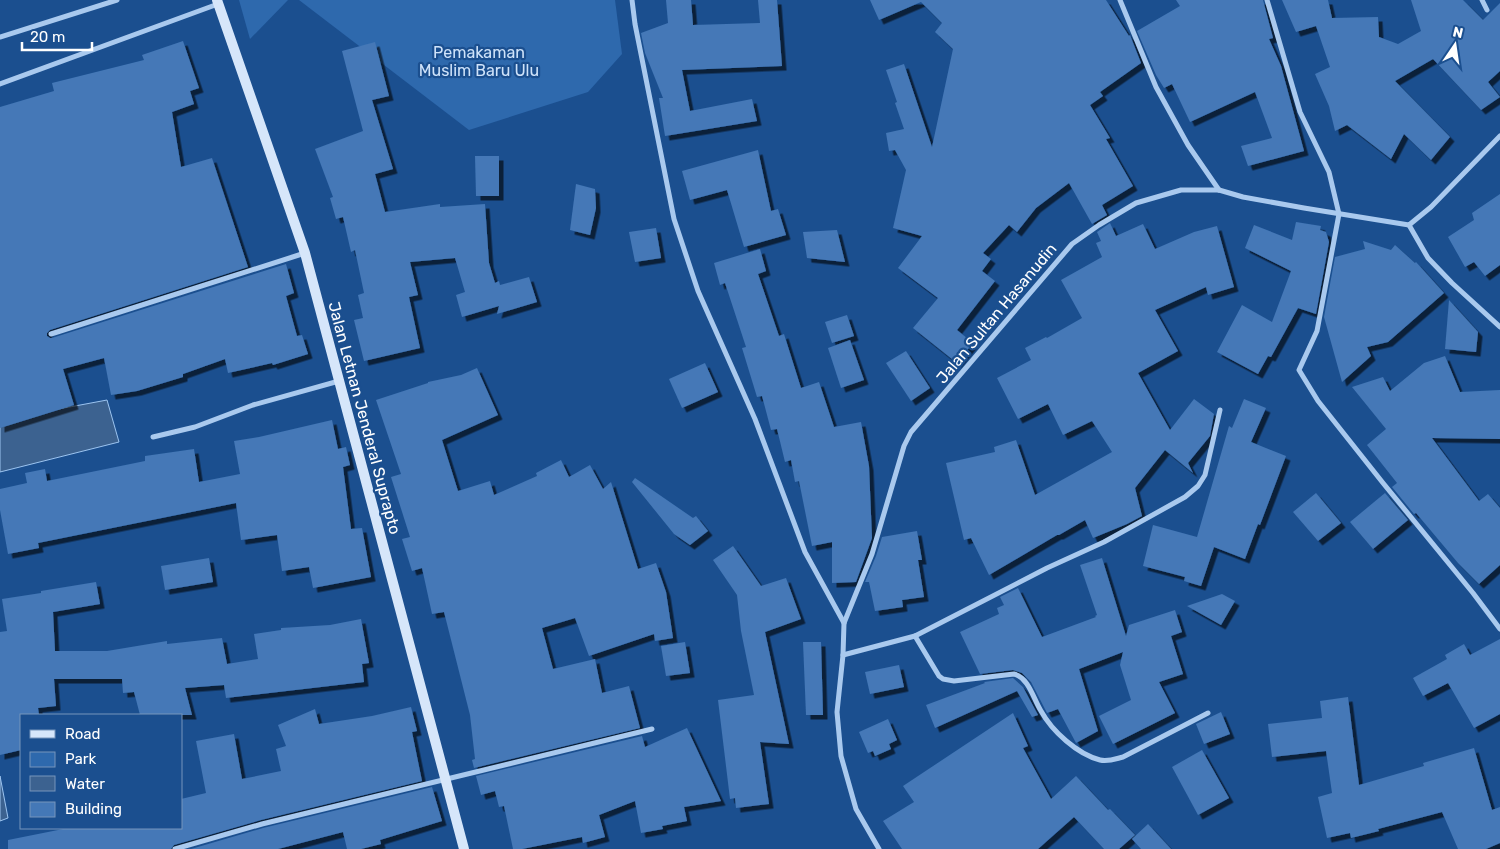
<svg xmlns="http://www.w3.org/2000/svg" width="1500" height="849" font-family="Rubik,sans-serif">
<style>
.green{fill:#2e69ad}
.water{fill:#3c6290;stroke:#9cc4f0}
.building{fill:#4478b7;filter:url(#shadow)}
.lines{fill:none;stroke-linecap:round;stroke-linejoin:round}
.minor{stroke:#a9c9ee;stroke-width:5}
.secondary{stroke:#d6e6fa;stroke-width:10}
.labels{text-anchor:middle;stroke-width:4.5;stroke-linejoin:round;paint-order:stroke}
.park-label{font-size:16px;fill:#cfe3fa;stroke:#1b4f8f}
.street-label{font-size:16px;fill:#fff;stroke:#1b4f8f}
</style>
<defs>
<filter id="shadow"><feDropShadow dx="4.5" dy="4.5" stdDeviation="0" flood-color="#0009"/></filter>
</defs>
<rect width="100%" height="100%" fill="#1b4f8f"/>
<!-- green -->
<g class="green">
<path d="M239 0H288L250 39Z"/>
<path d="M299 0H615L622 54 588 92 469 130Z"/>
</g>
<!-- water -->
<g class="water">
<path d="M107 400 119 442 0 472V420Z"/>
<path d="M0 776 8 818 0 821Z"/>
</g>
<!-- building -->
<g class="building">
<path d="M666 0H691L693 25 760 23 758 0H777L782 66 682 70 690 111 752 99 757 121 665 136 659 98H663L645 53 641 33 668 23Z"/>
<path d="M870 0H1106L1129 36 1130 35 1141 63 1100 92 1103 96 1090 105 1110 138 1106 139 1133 186 1102 205 1107 215 1092 224 1069 183 1036 208 1017 232 1009 225 983 253 991 259 982 271 995 281 957 330 973 343 957 363 913 328 938 298 898 268 922 236 893 228 906 170 895 150 889 151 886 133 904 129 895 103 897 102 886 70 904 64 932 147 953 49 935 32 942 23 921 2 879 20Z"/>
<path d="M1176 0H1263L1273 38 1269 39 1281 66 1304 151 1248 166 1241 146 1272 138 1255 92 1190 122 1172 84 1164 88 1156 75 1137 31 1180 6Z"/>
<path d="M1282 0H1328L1332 18 1378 17 1379 37 1398 44 1421 31 1411 0H1463L1483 20 1500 3V71L1488 82 1500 97 1481 110 1433 59 1395 81 1450 137 1431 160 1404 134 1391 159 1347 125 1335 131 1329 106 1315 74 1330 67 1316 26 1296 32Z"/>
<path d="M183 41 199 88 190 91 194 104 172 112 181 167 212 158 248 267 50 330 47 333V336L50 338H52L286 264 294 293 286 296 297 336 302 335 308 354 273 365 272 363 228 373 225 359 183 374V377L137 391 111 395 104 358 63 369 74 405 0 428V107L54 91 52 83 144 60 142 55Z"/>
<path d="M375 42 389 96 372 100 393 169 375 174 385 212 440 204V207L485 204 489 263 495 283 499 281 500 285 529 277 537 302 497 314 499 306 462 317 456 295 465 292 455 258 410 262 418 295 409 297 420 348 364 361 354 320 363 318 358 295 364 293 355 250 351 252 343 217 336 219 330 198 333 197 315 149 363 131 342 51Z"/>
<path d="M758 150 771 211 778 209 786 235 744 247 727 190 690 200 682 171Z"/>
<path d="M475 156H499V196H476Z"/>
<path d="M576 184 595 189 596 208 590 235 570 230Z"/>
<path d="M1500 194V265L1485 276 1474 262 1465 267 1448 237 1474 220 1472 213Z"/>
<path d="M1296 222 1321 226 1320 230 1326 232 1329 242 1316 314 1298 308 1271 357 1268 356 1258 374 1217 352 1242 305 1272 322 1291 271 1245 248 1254 225 1292 240Z"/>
<path d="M1110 223 1116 236 1143 224 1155 249 1194 232 1217 226 1234 287 1208 295 1206 287 1155 310 1178 351 1138 373 1170 430 1194 399 1214 414 1210 436 1188 463 1193 473 1165 450 1135 488 1142 516 1127 524 1093 538 1085 520 1059 535H1057L989 575 971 538 964 540 946 463 995 452 994 447 1016 440 1035 495 1112 452 1092 421 1063 435 1048 404 1018 419 997 378 1031 360 1025 348 1046 337 1047 338 1082 318 1061 280 1102 257 1096 243 1101 241 1097 232Z"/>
<path d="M656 228 661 258 635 262 629 232Z"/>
<path d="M837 230 845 262 807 258 803 232Z"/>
<path d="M1363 241 1391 250 1395 245 1415 263 1416 262 1444 293 1388 342 1367 347 1371 356 1342 382 1324 317 1335 257 1365 249Z"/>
<path d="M760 249 766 271 758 274 779 336 784 334 801 388 819 382 834 427 861 422 869 466 872 538 856 582 832 583V542L812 546 799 481 795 482 791 460 785 462 777 429 771 430 762 396 757 397 742 348 746 347 725 283 720 285 714 263Z"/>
<path d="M1449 300 1478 332 1476 352 1445 349Z"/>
<path d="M847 315 854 336 832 343 825 322Z"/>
<path d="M850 340 864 380 841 388 828 348Z"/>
<path d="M906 351 930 388 911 401 886 363Z"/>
<path d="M1445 356 1460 392 1500 390V439L1432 438 1479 501 1488 494 1500 508V565L1479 584 1458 563 1416 513 1414 514 1392 487 1397 483 1367 445 1386 429 1352 387 1383 377 1390 391 1424 363Z"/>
<path d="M705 363 718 392 682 408 669 379Z"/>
<path d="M477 368 498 415 442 440 458 491 490 481 494 495 537 476 536 473 561 460 569 477 590 465 603 489 611 482 638 569 656 563 666 592 673 638 655 641 654 634 589 656 575 618 542 628 553 669 595 659 602 693 629 686 640 728 474 768 472 760 475 759 470 715 444 612 432 614 422 568 412 571 402 539 410 537 391 477 401 474 376 400 428 383V382L461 375Z"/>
<path d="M1244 399 1266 408 1251 442 1286 456 1260 525 1258 524 1245 559 1214 547 1201 586 1184 581 1185 577 1143 566 1153 525 1197 537 1229 426 1232 428Z"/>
<path d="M332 420 338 449 346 447 350 465 343 467 351 529 362 528 371 577 313 588 309 567 282 571 277 535 241 540 236 503 38 543 39 548 8 554 0 510V489L27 483 25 473 45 469 47 481 145 461V456L194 449 199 482 240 474 234 441 259 437Z"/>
<path d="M635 478 693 518 696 516 708 531 690 545 674 534 632 482Z"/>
<path d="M1316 493 1341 523 1318 541 1293 512Z"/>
<path d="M1385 493 1408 520 1373 549 1350 522Z"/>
<path d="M917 531 922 560H918L924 597 902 600 903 607 875 611 869 582H865L876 556 882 537Z"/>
<path d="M733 546 761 586 786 578 801 619 765 632 789 744 760 742 769 804 736 808 735 798 730 799 718 700 754 695 741 631 737 595 713 560Z"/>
<path d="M209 558 213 582 165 590 161 566Z"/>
<path d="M1102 558 1126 636 1129 625 1175 610 1182 632 1171 636 1183 674 1159 682 1175 713 1113 744 1099 716 1131 700 1120 665 1123 652 1079 669 1098 731 1076 743 1058 709 1047 713 1031 682 1022 673 1013 670 980 674 960 632 999 614 997 608 1004 605 1000 597 1018 588 1042 637 1096 617 1095 616 1097 615 1080 565Z"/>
<path d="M96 582 100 604 53 612 55 651H107L167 641V644L222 638 227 664 258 659 254 634 281 630V628L330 625 361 619 369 663 362 664 364 682 226 698 224 685 185 688 192 715H140L134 692 123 693 122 679H54L56 706 38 708 39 715H21V750L0 755V632L7 631 2 599 41 593V591Z"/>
<path d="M1222 594 1235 601 1221 625 1187 606Z"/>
<path d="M1500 639V714L1474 728 1448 683 1423 696 1413 678 1447 659 1445 655 1464 644 1470 655Z"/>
<path d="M685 642 690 673 666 676 661 646Z"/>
<path d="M803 642H821L823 715H806Z"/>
<path d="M899 665 904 687 870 694 865 672Z"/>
<path d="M1013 678 1023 687 1038 715 1032 717 1017 691 935 728 926 705 985 683 984 682Z"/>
<path d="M1348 697 1359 785 1424 766 1423 763 1474 748 1492 810 1500 807V843L1486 849H1458L1442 812 1378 829 1379 831 1351 838 1350 833 1327 838 1318 797 1332 793 1326 751 1272 757 1268 724 1322 718 1320 701Z"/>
<path d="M411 707 417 731 412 732 422 781 261 820 174 845 171 849H8V840L68 828H181V799L206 793 196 741 234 734 242 779 281 771 276 749 286 746 278 725 315 709 319 724 372 716Z"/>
<path d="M1221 712 1230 734 1204 744 1196 724Z"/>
<path d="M1013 713 1028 746 1023 748 1051 799 1076 776 1108 810 1110 809 1135 835 1119 849H1104L1074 817 1038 849H902L883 821 914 802 903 786Z"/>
<path d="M888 719 897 740 889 744 891 749 875 756 873 751 868 753 859 732Z"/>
<path d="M687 728 721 801 684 807 687 821 662 826 663 829 641 833 635 801 599 815 605 837 583 843 582 837 522 849H513L504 806 499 807 495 791 481 795 476 776 642 736 645 747Z"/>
<path d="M1202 750 1229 798 1198 815 1172 767Z"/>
<path d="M432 787 442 821 380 840 381 844 361 849H347L343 832 278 849H191L263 828Z"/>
<path d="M1148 824 1171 849H1141L1132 839Z"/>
</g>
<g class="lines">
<!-- minor -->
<g class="minor">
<path d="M632 0 635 24 674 219 698 291 755 419 805 552 844 623"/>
<path d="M1120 0 1156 87 1188 145 1219 190"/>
<path d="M1267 0 1300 112 1329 172 1339 214 1317 331 1299 370 1318 401 1383 483 1473 593 1500 629"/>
<path d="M1482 0 1487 10"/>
<path d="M0 37 117 0"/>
<path d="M0 84 218 4"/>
<path d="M1409 225 1428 258 1452 283 1500 327"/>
<path d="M51 334 305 253"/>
<path d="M153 437 195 427 253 405 339 381"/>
<path d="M915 636 939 676 943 679 954 681 1014 674C1029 678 1033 698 1041 711 1052 731 1077 754 1100 760 1108 762 1115 759 1123 757L1208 713"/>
<path d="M843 655 915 636 1047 568 1104 542 1185 497 1198 486 1205 475 1220 410"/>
<path d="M175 849 262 824 652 729"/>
<path d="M879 849 856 809 841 756 837 712 843 655 844 623 872 554 904 446 911 432 1072 244 1099 225 1136 203 1181 190H1219L1243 197 1304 208 1409 225 1431 207 1500 136"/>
</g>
<!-- secondary -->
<path class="secondary" d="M217 0 305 253 464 849"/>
</g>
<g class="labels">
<!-- park labels -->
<g class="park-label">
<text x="479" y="58">Pemakaman<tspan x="479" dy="18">Muslim Baru Ulu</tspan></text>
</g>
<!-- street labels -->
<g class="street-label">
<text transform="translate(996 313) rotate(-50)" y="6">Jalan Sultan Hasanudin</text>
<text transform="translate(365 418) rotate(75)" y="6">Jalan Letnan Jenderal Suprapto</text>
</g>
</g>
<!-- legend -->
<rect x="20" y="714" width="162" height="115" fill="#1b4f8f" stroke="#7695bc"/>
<rect x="30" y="730" width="25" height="8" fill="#d6e6fa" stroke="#7695bc"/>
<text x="65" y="739" font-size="15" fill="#ffffff">Road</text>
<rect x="30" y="752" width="25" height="15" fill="#2e69ad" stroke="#7695bc"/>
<text x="65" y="764" font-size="15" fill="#ffffff">Park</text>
<rect x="30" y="776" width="25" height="15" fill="#3c6290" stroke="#7695bc"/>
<text x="65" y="789" font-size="15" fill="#ffffff">Water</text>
<rect x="30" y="802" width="25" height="15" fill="#4478b7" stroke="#7695bc"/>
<text x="65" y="814" font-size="15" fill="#ffffff">Building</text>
<!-- north arrow -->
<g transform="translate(1455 45) rotate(13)" stroke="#1b4f8f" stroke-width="4" paint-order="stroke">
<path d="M0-4L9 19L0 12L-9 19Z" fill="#ffffff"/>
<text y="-8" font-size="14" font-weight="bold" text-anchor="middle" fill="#ffffff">N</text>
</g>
<!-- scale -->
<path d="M22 42v8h70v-8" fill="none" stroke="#ffffff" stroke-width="2.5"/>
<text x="30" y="42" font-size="15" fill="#ffffff" stroke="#1b4f8f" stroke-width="4" paint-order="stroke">20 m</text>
</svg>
